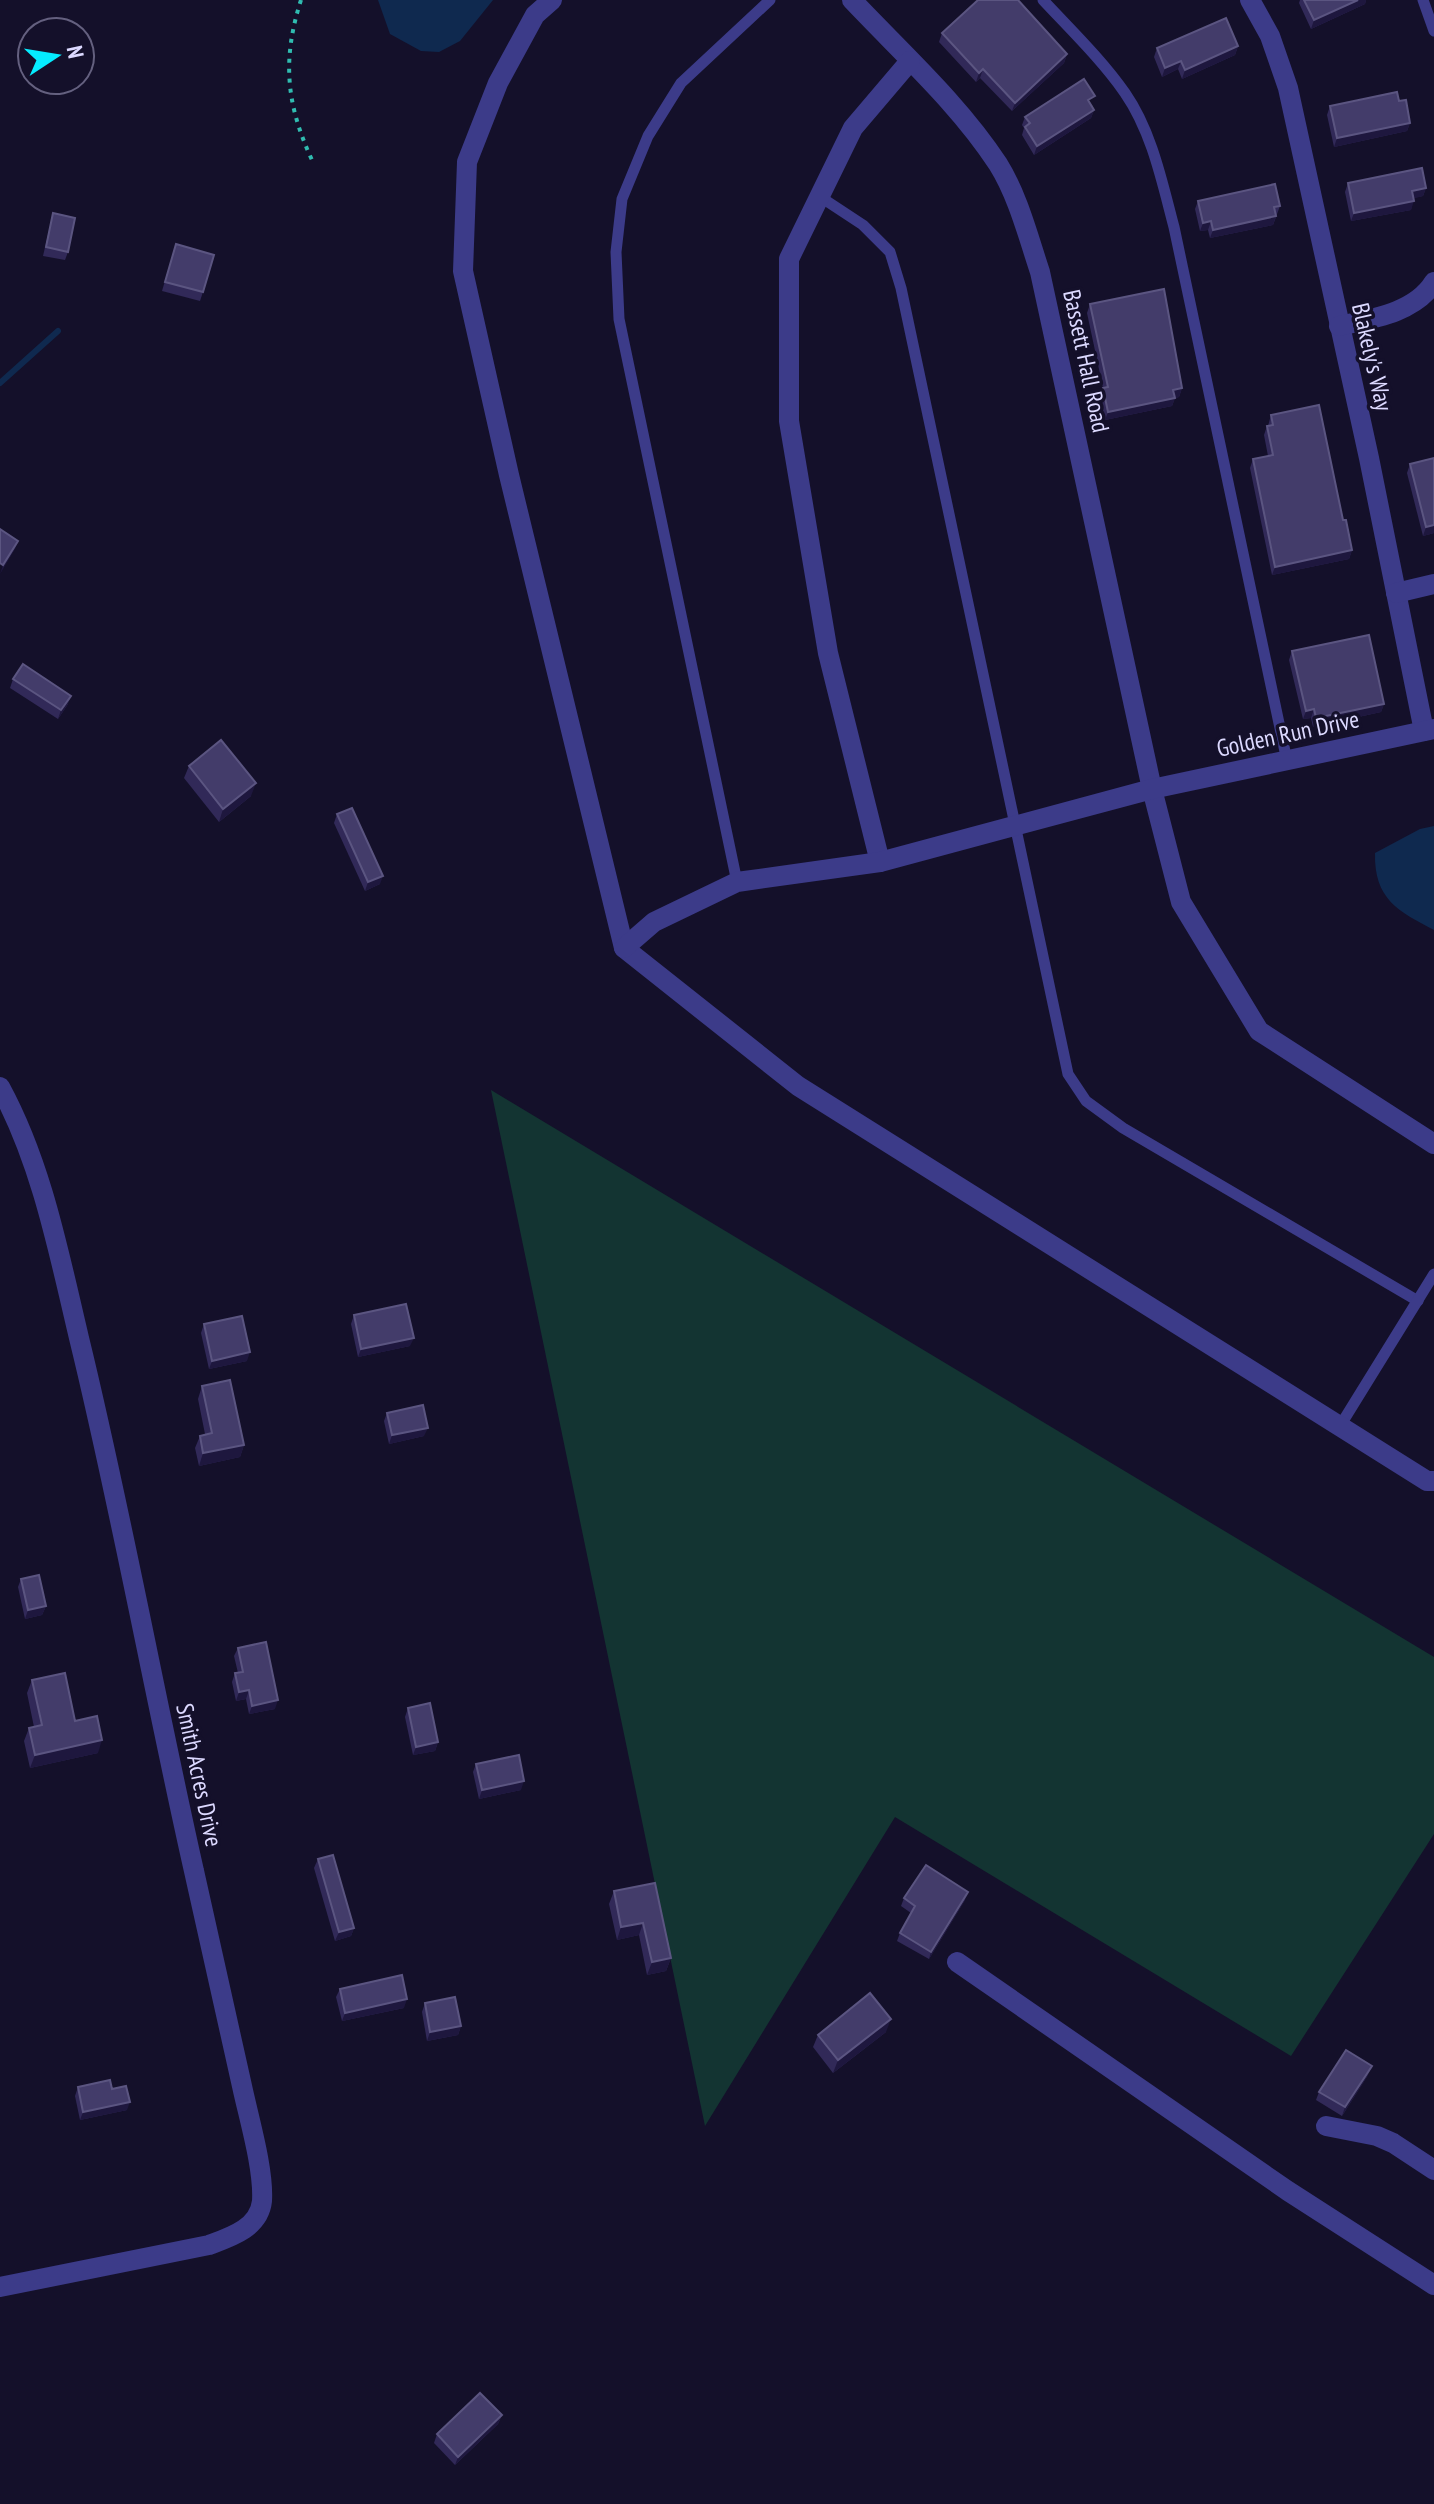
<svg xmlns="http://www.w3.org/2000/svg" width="1434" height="2504" font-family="'PT Sans Narrow',sans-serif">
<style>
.green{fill:#133432}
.water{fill:#0f294f}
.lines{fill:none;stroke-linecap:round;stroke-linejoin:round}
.stream{stroke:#0f294f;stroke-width:6}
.path{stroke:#30bcb0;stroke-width:4;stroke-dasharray:4 6;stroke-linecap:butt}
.lane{stroke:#3c3b89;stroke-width:11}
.street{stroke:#3c3b89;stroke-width:20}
.wall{fill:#312958}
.shaded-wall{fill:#1e173e}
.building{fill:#433c6a;stroke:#5b5581;stroke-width:2}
.labels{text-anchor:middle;stroke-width:7;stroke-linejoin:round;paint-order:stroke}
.street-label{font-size:24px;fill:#dcd9ff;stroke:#14102a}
</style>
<rect width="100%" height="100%" fill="#14102a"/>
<!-- green -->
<path class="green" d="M491 1090 1434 1657V1834L1291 2056 895 1817 705 2126Z"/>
<!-- water -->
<g class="water">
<path d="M378 0H493L460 41 439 52 421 51 390 34Z"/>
<path d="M1434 826V930C1398 911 1374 899 1375 853L1420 829Z"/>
</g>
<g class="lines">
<!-- stream -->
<path class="stream" d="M0 383 58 331"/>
<!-- path -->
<path class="path" d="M301 0C282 59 286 104 312 160"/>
<!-- lane -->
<g class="lane">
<path d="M1043 0C1071 30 1102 60 1125 93 1152 132 1162 182 1174 227L1287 761"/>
<path d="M1423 0 1434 31"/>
<path d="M819 196 863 225 890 252 901 288 1068 1074 1086 1101 1123 1128 1418 1301"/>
<path d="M737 882 619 319 616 252 622 199 648 136 681 83 770 0"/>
<path d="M1340 1426 1434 1274"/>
</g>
<!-- street -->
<g class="street">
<path d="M552 0 535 15 498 83 467 162 463 271 509 475 624 948 798 1086 1427 1481H1434"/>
<path d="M852 0C902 53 958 103 998 164 1018 196 1028 236 1040 272L1152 789 1181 902 1259 1031 1434 1144"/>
<path d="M1250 0 1270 36 1288 88 1369 458 1424 731"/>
<path d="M1339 326C1371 319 1415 313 1434 282"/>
<path d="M1396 593 1434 584"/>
<path d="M880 862 828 653 789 421V259L853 128 910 61"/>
<path d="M624 948 654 922 737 882 880 862 1152 789 1434 729"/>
<path d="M0 1087C42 1164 59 1254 79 1338 122 1514 154 1694 194 1871 210 1943 226 2015 242 2086 249 2119 264 2169 262 2201 259 2228 231 2237 209 2245L0 2287"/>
<path d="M957 1962 1288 2191 1434 2285"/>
<path d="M1326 2126 1377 2136 1393 2143 1434 2170"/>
</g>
</g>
<!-- wall -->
<g class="wall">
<path d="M1300 0H1366L1365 4 1311 29 1299 3Z"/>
<path d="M942 33 1067 54 1064 63 1012 111 980 78 976 82 939 42Z"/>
<path d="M1238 46 1235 55 1182 79 1178 69 1162 77 1154 57 1157 48Z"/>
<path d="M1092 105 1094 110 1091 118 1034 155 1022 135 1024 128 1022 125 1025 117Z"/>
<path d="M1330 106 1410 123 1407 131 1334 147 1327 115Z"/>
<path d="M1348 183 1426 188 1423 196 1413 198 1411 210 1351 221 1345 192Z"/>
<path d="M1198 201 1280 206 1273 225 1210 238 1208 230 1200 231 1195 209Z"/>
<path d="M53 213 68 252 65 260 43 256Z"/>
<path d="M176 244 203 292 200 301 162 291Z"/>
<path d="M1090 304 1182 388 1179 397 1175 398 1172 406 1105 420 1100 397 1103 388 1087 313Z"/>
<path d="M1271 415 1343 520 1352 550 1349 559 1272 575 1250 468 1253 459 1268 456 1264 435 1267 426H1268Z"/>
<path d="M1434 458V533L1423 536 1407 473 1410 464Z"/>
<path d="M1292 651 1384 704 1381 712 1313 727 1311 718 1303 719 1289 660Z"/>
<path d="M13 679 68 704 58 719 10 688Z"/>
<path d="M189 766 251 796 219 822 184 778Z"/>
<path d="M337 814 380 884 365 891 334 823Z"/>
<path d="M354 1315 410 1346 358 1357 351 1324Z"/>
<path d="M204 1324 247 1361 209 1369 201 1333Z"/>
<path d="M202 1386 244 1445 240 1457 199 1466 195 1448 200 1436 205 1434 198 1399Z"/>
<path d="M387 1413 424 1436 389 1444 384 1421Z"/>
<path d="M21 1579 46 1606 42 1615 25 1619 18 1587Z"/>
<path d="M238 1648 275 1709 249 1714 246 1699 236 1701 232 1682 235 1673H238L234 1656Z"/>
<path d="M32 1680 75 1721 98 1753 30 1768 24 1741 29 1728 34 1727 27 1693Z"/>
<path d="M408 1708 438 1742 435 1751 413 1755 405 1717Z"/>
<path d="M476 1764 521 1790 479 1799 473 1772Z"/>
<path d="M318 1859 354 1928 351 1936 335 1941 314 1868Z"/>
<path d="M655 1883 671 1958 666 1971 647 1975 639 1935 617 1940 609 1904 614 1891Z"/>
<path d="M904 1898 965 1900 929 1959 897 1941 900 1933 911 1913 901 1906Z"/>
<path d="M340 1989 404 2008 342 2021 336 1997Z"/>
<path d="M425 2003 461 2026 458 2035 427 2041 422 2012Z"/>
<path d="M886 2032 833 2073 813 2047 818 2035Z"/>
<path d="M1368 2075 1342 2116 1316 2100 1319 2092Z"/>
<path d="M78 2087 112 2089 127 2110 80 2120 75 2096Z"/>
<path d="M502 2415 498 2424 455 2465 434 2443 437 2434Z"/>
</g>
<!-- shaded-wall -->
<g class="shaded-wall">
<path d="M1358 0H1366L1365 4 1311 29 1314 20Z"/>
<path d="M1238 46 1235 55 1182 79 1185 70Z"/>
<path d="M1067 54 1064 63 1012 111 1015 103Z"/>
<path d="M1181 61 1178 69 1162 77 1165 68Z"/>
<path d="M983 69 980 78 976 82 979 73Z"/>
<path d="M1094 110 1091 118 1034 155 1037 146Z"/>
<path d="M1410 123 1407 131 1334 147 1337 138Z"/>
<path d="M1426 188 1423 196 1408 200 1412 191Z"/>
<path d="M1414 201 1411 210 1351 221 1354 213Z"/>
<path d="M1276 216 1273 225 1210 238 1213 230Z"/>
<path d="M1211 221 1208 230 1200 231 1203 223Z"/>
<path d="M1182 388 1179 397 1170 399 1173 390Z"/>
<path d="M1175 398 1172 406 1105 420 1108 412Z"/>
<path d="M1434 525V533L1423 536 1426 527Z"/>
<path d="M18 541 15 549 0 574 3 565Z"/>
<path d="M1352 550 1349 559 1272 575 1275 567Z"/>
<path d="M71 696 68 704 58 719 61 710Z"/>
<path d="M1384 704 1381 712 1313 727 1316 718Z"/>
<path d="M1314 709 1311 718 1303 719 1306 711Z"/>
<path d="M256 783 251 796 219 822 223 809Z"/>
<path d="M383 876 380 884 365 891 368 882Z"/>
<path d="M414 1338 410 1346 358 1357 361 1349Z"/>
<path d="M250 1352 247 1361 209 1369 212 1361Z"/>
<path d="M428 1428 424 1436 389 1444 392 1435Z"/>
<path d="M244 1445 240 1457 199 1466 203 1453Z"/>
<path d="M46 1606 42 1615 25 1619 28 1610Z"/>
<path d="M249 1690 246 1699 236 1701 239 1692Z"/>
<path d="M278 1700 275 1709 249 1714 252 1706Z"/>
<path d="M102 1740 98 1753 30 1768 35 1755Z"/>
<path d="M438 1742 435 1751 413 1755 416 1747Z"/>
<path d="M524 1781 521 1790 479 1799 482 1790Z"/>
<path d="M968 1892 965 1900 929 1959 931 1952Z"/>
<path d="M643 1923 639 1935 617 1940 621 1927Z"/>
<path d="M354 1928 351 1936 335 1941 339 1932Z"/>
<path d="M671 1958 666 1971 647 1975 652 1962Z"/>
<path d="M407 1999 404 2008 342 2021 345 2013Z"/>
<path d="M891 2019 886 2032 833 2073 838 2060Z"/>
<path d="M461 2026 458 2035 427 2041 430 2032Z"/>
<path d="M1372 2066 1368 2075 1342 2116 1345 2107Z"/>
<path d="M130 2102 127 2110 80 2120 83 2112Z"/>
<path d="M502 2415 498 2424 455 2465 458 2457Z"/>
</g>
<!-- building -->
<g class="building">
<path d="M978 0H1018L1067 54 1015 103 983 69 979 73 942 33Z"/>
<path d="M1304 0H1358L1314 20Z"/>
<path d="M1226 18 1238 46 1185 70 1181 61 1165 68 1157 48Z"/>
<path d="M1084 79 1095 96 1088 100 1094 110 1037 146 1025 127 1030 123 1025 117Z"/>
<path d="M1397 92 1399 101 1406 100 1410 123 1337 138 1330 106Z"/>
<path d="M1422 168 1426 188 1412 191 1414 201 1354 213 1348 183Z"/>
<path d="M1275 184 1280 206 1274 207 1276 216 1213 230 1211 221 1203 223 1198 201Z"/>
<path d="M53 213 75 218 68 252 46 247Z"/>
<path d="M176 244 214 255 203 292 165 282Z"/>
<path d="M1164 289 1182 388 1173 390 1175 398 1108 412 1103 388 1108 387 1090 304Z"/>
<path d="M1319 405 1343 520H1346L1352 550 1275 567 1253 459 1273 455 1267 426 1273 425 1271 415Z"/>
<path d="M1434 458V525L1426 527 1410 464Z"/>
<path d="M0 529 18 541 3 565 0 563Z"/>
<path d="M1369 635 1384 704 1316 718 1314 709 1306 711 1292 651Z"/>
<path d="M23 664 71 696 61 710 13 679Z"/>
<path d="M221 740 256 783 223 809 189 766Z"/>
<path d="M352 808 383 876 368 882 337 814Z"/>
<path d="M406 1304 414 1338 361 1349 354 1315Z"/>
<path d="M242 1316 250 1352 212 1361 204 1324Z"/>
<path d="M230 1380 244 1445 203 1453 200 1436 212 1433 202 1386Z"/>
<path d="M423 1405 428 1428 392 1435 387 1413Z"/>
<path d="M39 1575 46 1606 28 1610 21 1579Z"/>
<path d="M266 1642 278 1700 252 1706 249 1690 239 1692 235 1673 243 1672 238 1648Z"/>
<path d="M65 1673 75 1721 97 1716 102 1740 35 1755 29 1728 42 1725 32 1680Z"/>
<path d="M430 1703 438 1742 416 1747 408 1708Z"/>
<path d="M519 1755 524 1781 482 1790 476 1764Z"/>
<path d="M333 1855 354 1928 339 1932 318 1859Z"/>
<path d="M926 1865 968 1892 931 1952 900 1933 915 1906 904 1898Z"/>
<path d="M655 1883 671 1958 652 1962 643 1923 621 1927 614 1891Z"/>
<path d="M402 1975 407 1999 345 2013 340 1989Z"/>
<path d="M870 1993 891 2019 838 2060 818 2035Z"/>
<path d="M455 1997 461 2026 430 2032 425 2003Z"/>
<path d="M1346 2050 1372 2066 1345 2107 1319 2092Z"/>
<path d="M110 2080 112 2089 126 2086 130 2102 83 2112 78 2087Z"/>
<path d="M480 2393 502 2415 458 2457 437 2434Z"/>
</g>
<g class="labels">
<!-- street labels -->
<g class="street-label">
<text transform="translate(1372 357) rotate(77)" y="8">Blakely's Way</text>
<text transform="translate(1086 361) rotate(78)" y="8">Bassett Hall Road</text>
<text transform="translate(1288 734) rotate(-12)" y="8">Golden Run Drive</text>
<text transform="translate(199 1775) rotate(78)" y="8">Smith Acres Drive</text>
</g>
</g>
<!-- north arrow -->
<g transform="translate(56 56) rotate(78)"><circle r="38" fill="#14102a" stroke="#64607f" stroke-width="2"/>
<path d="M0-6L14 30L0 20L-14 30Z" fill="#05ecff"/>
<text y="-12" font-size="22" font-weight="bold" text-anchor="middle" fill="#dcd9ff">N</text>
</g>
</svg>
